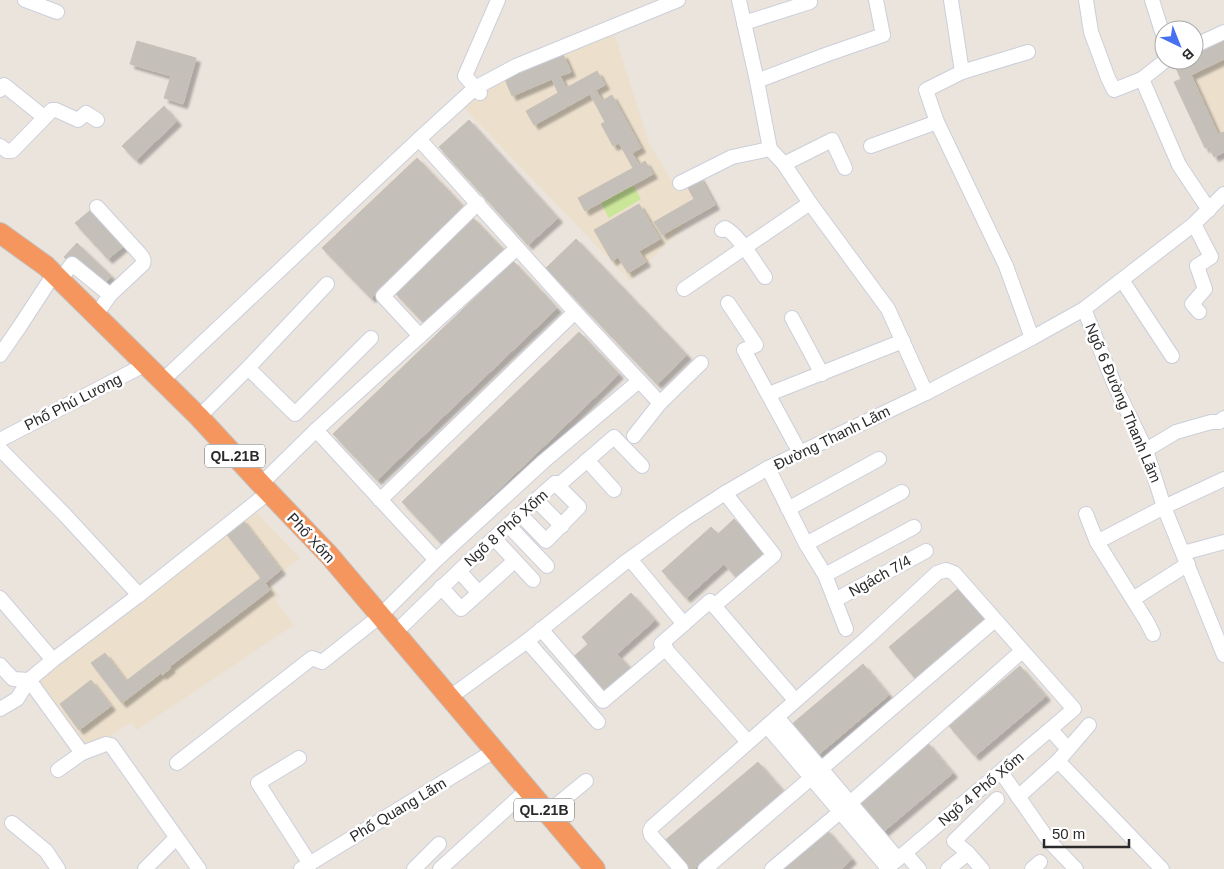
<svg xmlns="http://www.w3.org/2000/svg" width="1224" height="869" font-family="Arial,sans-serif">
<style>
.education{fill:#ece0cd}
.pitch{fill:#cae699}
.building{fill:#c4bfb9;stroke:#c7c0b7;filter:url(#shadow)}
.lines{fill:none;stroke-linecap:round;stroke-linejoin:round}
.minor-casing{stroke:#cbcfdb;stroke-width:16}
.highway-casing{stroke:#c3c3c3;stroke-width:22}
.minor{stroke:#fff;stroke-width:14}
.highway{stroke:#f5965f;stroke-width:20}
.labels{text-anchor:middle;stroke-width:5;stroke-linejoin:round;paint-order:stroke}
.shield{fill:#fff;stroke:#6a6a6a;stroke-width:1}
.shield-label{font-size:14px;font-weight:bold;fill:#2a2a2a}
.street-label{font-size:15px;fill:#2a2a2a;stroke:#fff}
</style>
<defs>
<filter id="shadow"><feDropShadow dx="4.5" dy="4.5" stdDeviation="1" flood-color="#0004"/></filter>
</defs>
<rect width="100%" height="100%" fill="#ebe4dd"/>
<!-- education -->
<g class="education">
<path d="M614 32 649 143 676 188 699 175 717 206 689 221 630 281 463 107 487 86Z"/>
<path d="M1224 41V152L1214 157 1209 147 1205 148 1174 82 1180 79 1174 64 1183 60H1194V55Z"/>
<path d="M253 509 300 558 269 582 280 596 275 600 294 625 137 730 131 723 87 749 35 679Z"/>
</g>
<!-- pitch -->
<path class="pitch" d="M633 185 641 199 609 218 601 203Z"/>
<!-- building -->
<g class="building">
<path d="M137 41 196 58 183 104 164 98 171 76 130 64Z"/>
<path d="M1224 41V59L1191 75 1221 141 1205 148 1174 82 1181 79 1174 64 1183 60H1194V55Z"/>
<path d="M563 54 571 72 560 76 566 88 597 71 605 85 596 90 602 101 612 95 641 148 632 153 639 165 645 161 653 174 585 211 578 198 633 168 619 143 613 146 601 124 605 122 590 94 534 125 526 111 558 93 552 79 512 96 504 77Z"/>
<path d="M164 106 177 121 136 160 122 146Z"/>
<path d="M469 120 558 218 528 245 439 147Z"/>
<path d="M1224 132V152L1214 157 1209 147 1221 141 1218 134Z"/>
<path d="M417 158 465 208 371 298 322 248Z"/>
<path d="M699 176 715 205 662 235 654 222 694 199 686 184Z"/>
<path d="M639 204 660 239 639 251 646 262 628 273 618 257 612 261 594 230Z"/>
<path d="M92 209 125 245 108 259 75 223Z"/>
<path d="M472 217 505 251 427 326 394 292Z"/>
<path d="M576 239 687 355 657 384 546 268Z"/>
<path d="M77 243 111 276 98 290 64 257Z"/>
<path d="M513 261 557 308 377 480 333 434Z"/>
<path d="M579 332 619 374 442 544 402 502Z"/>
<path d="M242 519 281 570 265 583 270 590 169 667 171 668 162 675 161 673 122 703 91 663 105 653 126 681 261 578 225 532Z"/>
<path d="M734 519 768 556 740 581 724 564 686 598 662 571 711 527 718 534Z"/>
<path d="M960 587 986 618 915 678 889 647Z"/>
<path d="M631 593 655 620 617 654 633 671 605 696 571 659 588 644 582 637Z"/>
<path d="M863 664 889 695 818 755 792 724Z"/>
<path d="M1020 666 1046 696 975 756 949 726Z"/>
<path d="M91 680 111 706 79 730 60 704Z"/>
<path d="M927 742 953 773 882 833 856 802Z"/>
<path d="M758 762 784 792 694 869H686L663 842Z"/>
<path d="M826 829 852 859 841 869H779Z"/>
</g>
<g class="lines">
<!-- minor casing -->
<g class="minor-casing">
<g id="minor">
<path d="M25 0 57 12"/>
<path d="M739 0 757 81"/>
<path d="M876 0 883 35 828 54 757 81 770 149 784 164 810 203 888 309 926 393"/>
<path d="M951 0 962 72"/>
<path d="M1086 0 1091 32 1108 78 1114 90 1142 79 1166 60"/>
<path d="M1152 0 1164 38"/>
<path d="M744 23 810 2"/>
<path d="M1194 46 1224 32"/>
<path d="M1028 52 962 72 926 90 937 122 1006 266 1032 338"/>
<path d="M1142 79 1179 165 1209 210"/>
<path d="M0 90 4 85 44 117"/>
<path d="M480 93 465 76 498 0"/>
<path d="M419 139 575 312 660 403 634 436"/>
<path d="M0 146 7 151H12L52 110H56L78 120 86 113 97 120"/>
<path d="M871 146 937 122"/>
<path d="M784 164 832 140 845 168"/>
<path d="M680 183 732 157 770 149"/>
<path d="M97 207 139 253C142 257 145 259 143 264L110 295"/>
<path d="M1194 224 1211 257 1197 266 1205 289 1192 304 1199 312"/>
<path d="M722 230 725 228C739 235 755 263 765 277"/>
<path d="M60 280 72 264 110 295 96 315"/>
<path d="M1122 280 1172 356"/>
<path d="M684 289 810 203"/>
<path d="M728 303 756 345 744 350 800 453"/>
<path d="M1084 309 1115 386 1146 450 1164 507 1224 655"/>
<path d="M792 318 822 374"/>
<path d="M420 336 383 296 478 203"/>
<path d="M0 355 20 326 54 274"/>
<path d="M248 368 327 284"/>
<path d="M163 380 419 139 475 88 516 66 678 0"/>
<path d="M769 394 903 341"/>
<path d="M660 403 701 363"/>
<path d="M199 417 248 368 295 414 371 338"/>
<path d="M316 430 436 560"/>
<path d="M0 440 146 364"/>
<path d="M0 449 65 515 139 595"/>
<path d="M1146 450 1176 432 1211 422H1219L1224 418"/>
<path d="M587 460 614 490"/>
<path d="M768 468 806 544 825 575 846 629"/>
<path d="M261 484 316 430 517 248"/>
<path d="M380 500 575 312"/>
<path d="M536 500 562 526"/>
<path d="M788 509 879 459"/>
<path d="M520 514 546 541 579 507 555 483"/>
<path d="M1086 514 1097 542 1164 507 1224 479"/>
<path d="M508 525 547 566"/>
<path d="M494 538 533 580"/>
<path d="M1097 542 1147 622 1153 634"/>
<path d="M806 544 902 492"/>
<path d="M1183 553 1224 542"/>
<path d="M630 559 684 624"/>
<path d="M459 571 479 593"/>
<path d="M825 575 914 527"/>
<path d="M441 587 461 609 510 565"/>
<path d="M0 598 53 660"/>
<path d="M1133 599 1188 564"/>
<path d="M835 600 926 551"/>
<path d="M714 606 774 555 725 493"/>
<path d="M541 629 603 701 666 648"/>
<path d="M395 633C447 582 500 531 555 483H561L614 437 642 466"/>
<path d="M527 641 598 722"/>
<path d="M0 665 13 679 29 680"/>
<path d="M29 680 82 753 106 744 111 745 199 869"/>
<path d="M449 698 527 641 623 564 685 519 725 493 768 468 926 393 1032 338 1084 309 1194 224 1224 194"/>
<path d="M0 709 17 699 29 680 53 660 139 595 269 492"/>
<path d="M777 717 898 859"/>
<path d="M767 726 888 868"/>
<path d="M1051 730 1068 749"/>
<path d="M748 742 661 644 710 601 795 700"/>
<path d="M299 758 258 783 310 864"/>
<path d="M1058 761 1162 869"/>
<path d="M177 763 312 658 322 662 380 616 436 560 544 461 639 381"/>
<path d="M821 769 995 620"/>
<path d="M58 770 82 753"/>
<path d="M1001 772 1049 841 1076 869"/>
<path d="M1018 797 1058 761 1089 725"/>
<path d="M850 803 1022 651"/>
<path d="M547 813 586 781"/>
<path d="M12 823 46 851 58 869"/>
<path d="M905 853 919 869"/>
<path d="M968 853 982 869"/>
<path d="M145 869 176 838"/>
<path d="M301 869 494 751"/>
<path d="M414 869 439 844"/>
<path d="M440 869 527 790"/>
<path d="M681 869 651 835 650 831 652 827 868 637 937 573 946 570 954 573 1074 709 886 869"/>
<path d="M705 869 811 778"/>
<path d="M772 869 840 812"/>
<path d="M948 869 968 853 954 841 997 799"/>
<path d="M1032 869 1040 862"/>
</g>
</g>
<!-- highway casing -->
<g class="highway-casing">
<path id="highway" d="M0 233 46 266 199 417 261 484 329 555 595 869"/>
</g>
<!-- minor -->
<use href="#minor" class="minor"/>
<!-- highway -->
<use href="#highway" class="highway"/>
</g>
<g class="labels">
<!-- shield labels -->
<g class="shield">
<rect x="205" y="444.5" width="60" height="23" rx="4"/>
<rect x="514" y="798.5" width="60" height="23" rx="4"/>
</g>
<g class="shield-label">
<text x="235" y="461">QL.21B</text>
<text x="544" y="815">QL.21B</text>
</g>
<!-- street labels -->
<g class="street-label">
<text transform="translate(73 402) rotate(-27)" y="5">Phố Phú Lương</text>
<text transform="translate(1123 403) rotate(67)" y="5">Ngõ 6 Đường Thanh Lãm</text>
<text transform="translate(832 438) rotate(-26)" y="5">Đường Thanh Lãm</text>
<text transform="translate(506 528) rotate(-42)" y="5">Ngõ 8 Phố Xốm</text>
<text transform="translate(311 538) rotate(47)" y="5">Phố Xốm</text>
<text transform="translate(880 576) rotate(-29)" y="5">Ngách 7/4</text>
<text transform="translate(981 789) rotate(-40)" y="5">Ngõ 4 Phố Xốm</text>
<text transform="translate(398 810) rotate(-31)" y="5">Phố Quang Lãm</text>
</g>
</g>
<!-- north arrow -->
<g transform="translate(1179 45) rotate(137)"><circle r="24" fill="#ffffff" stroke="#aaaaaa"/>
<path d="M0-4L9 19L0 12L-9 19Z" fill="#4670f0"/>
<text y="-8" font-size="14" font-weight="bold" text-anchor="middle" fill="#2a2a2a">B</text>
</g>
<!-- scale -->
<path d="M1044 839v8h85v-8" fill="none" stroke="#2a2a2a" stroke-width="2.5"/>
<text x="1052" y="839" font-size="15" fill="#2a2a2a" stroke="#ffffff" stroke-width="4" paint-order="stroke">50 m</text>
</svg>
